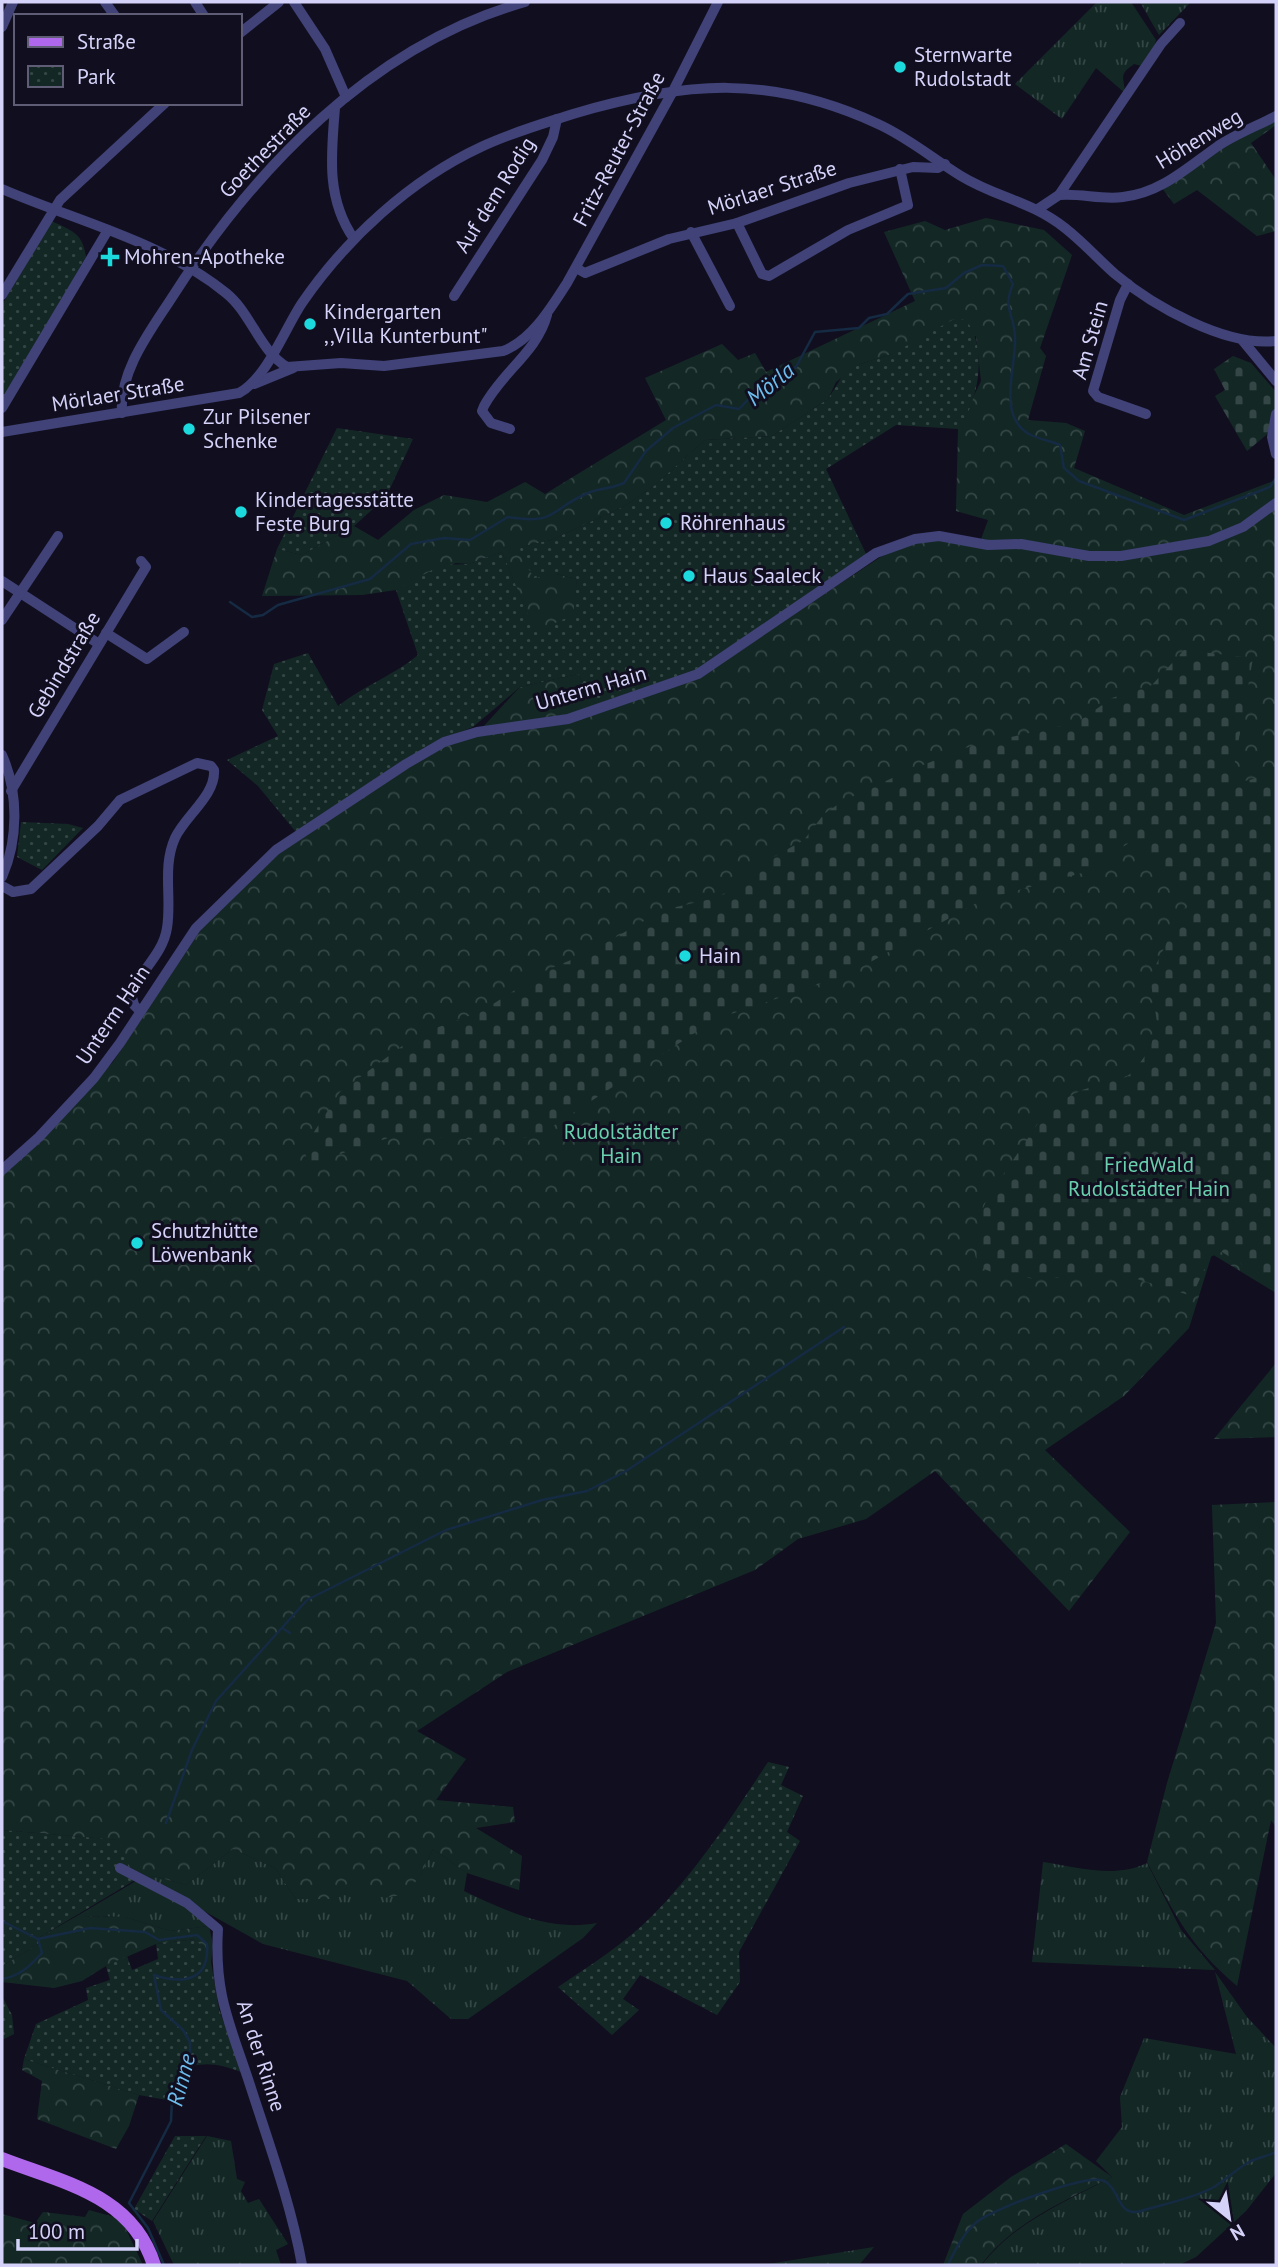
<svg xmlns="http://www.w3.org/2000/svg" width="1278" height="2267" font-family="'PT Sans',sans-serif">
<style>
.grass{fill:url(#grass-tufts)}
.forest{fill:url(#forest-crowns)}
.cemetery{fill:url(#cemetery-stones)}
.park{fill:url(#park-dots)}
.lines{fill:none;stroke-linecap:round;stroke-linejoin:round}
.stream{stroke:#152a43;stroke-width:2.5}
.minor{stroke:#404278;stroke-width:10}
.major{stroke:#af67ec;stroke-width:14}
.poi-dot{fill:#1bd9dc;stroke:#110f1f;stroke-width:2.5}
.labels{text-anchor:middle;stroke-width:6;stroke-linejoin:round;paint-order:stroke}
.poi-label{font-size:21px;fill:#d4d2f9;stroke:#110f1f;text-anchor:start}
.street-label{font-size:21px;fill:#d4d2f9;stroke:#110f1f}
.park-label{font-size:21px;fill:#68d0ad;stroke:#110f1f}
.water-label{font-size:23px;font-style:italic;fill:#6dbced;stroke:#110f1f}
</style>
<defs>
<pattern id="grass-tufts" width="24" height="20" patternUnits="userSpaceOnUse" patternTransform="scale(1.75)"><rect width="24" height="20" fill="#132825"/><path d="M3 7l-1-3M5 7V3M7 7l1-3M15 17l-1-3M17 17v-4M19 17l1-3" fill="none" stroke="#344645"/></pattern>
<pattern id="forest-crowns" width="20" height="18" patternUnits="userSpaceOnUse" patternTransform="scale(1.75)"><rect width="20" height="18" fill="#132825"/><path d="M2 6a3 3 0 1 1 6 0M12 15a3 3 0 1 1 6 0" fill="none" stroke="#344645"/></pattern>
<pattern id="cemetery-stones" width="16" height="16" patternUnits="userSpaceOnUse" patternTransform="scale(1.75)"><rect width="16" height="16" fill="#132825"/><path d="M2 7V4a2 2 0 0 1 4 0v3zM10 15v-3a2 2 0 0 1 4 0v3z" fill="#344645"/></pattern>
<pattern id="park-dots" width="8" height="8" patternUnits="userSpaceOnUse" patternTransform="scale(1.75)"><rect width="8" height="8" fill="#132825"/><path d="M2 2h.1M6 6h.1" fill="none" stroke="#344645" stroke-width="1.8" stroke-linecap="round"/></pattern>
</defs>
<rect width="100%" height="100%" fill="#110f1f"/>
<!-- grass -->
<g class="grass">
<path d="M1097 2H1131L1156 40 1154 47 1142 66 1134 64C1118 75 1124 77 1125 93L1096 68 1062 119 1015 84Z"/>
<path d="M1140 2H1191L1159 35Z"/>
<path d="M233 1849 275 1868 296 1899 349 1879 420 1876 433 1849 467 1873 464 1891C506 1911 549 1932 597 1923L583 1938 468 2019H451L407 1981 263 1944 145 1878 154 1876 186 1885Z"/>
<path d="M1043 1862C1077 1867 1115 1879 1147 1863L1181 1930 1215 1970 1032 1962Z"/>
<path d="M136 1881 186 1906 209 1926 170 1931 125 1917 77 1916Z"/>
<path d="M1215 1972 1247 2017 1276 2048V2173L1246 2211 1196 2257 1179 2265H982C1013 2223 1067 2201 1112 2177L1096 2161 1122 2127 1120 2097 1144 2038 1236 2054Z"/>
<path d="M207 2136 231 2141 237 2179 245 2182 241 2191 248 2203 259 2199 288 2244 276 2250 281 2265H174L153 2221Z"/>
<path d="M874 2247 859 2265H744H762Z"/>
</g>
<!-- forest -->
<g class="forest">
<path d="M1276 112V125L1251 143 1276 180V231L1257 236 1197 190 1174 204 1162 188Z"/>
<path d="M986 218 1044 230 1072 255 1040 348 1046 356 1028 420 1066 423 1085 431 1074 468 1184 515 1276 480V1293L1212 1254 1189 1328 1124 1396 1045 1450 1130 1532 1069 1611 935 1471 866 1519 798 1539 755 1570 507 1672 417 1731 466 1759 436 1800 513 1807 515 1822 476 1828 522 1856 519 1890 467 1873 433 1849 420 1876 406 1894 385 1898 349 1880 338 1899H296L275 1868 233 1849 186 1885 154 1876 145 1878 129 1867 118 1840 2 1830V1173L113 1062 206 922 281 848 423 757 482 728 520 687 578 674 599 710 728 657 893 549 927 539 979 545 988 520 956 511 958 429 981 381 976 336 892 354 860 364 836 382 828 399 772 436 705 440 654 486 623 507 551 540 521 547 556 574 577 579 574 615 535 633 502 552 469 564 456 563 396 590 362 595 262 596 277 549 302 555 354 526 378 540 414 510 444 495 487 502 525 482 545 494 666 420 645 378 722 344 738 360 755 353 766 372 915 301 884 232 925 221 945 230Z"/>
<path d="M1276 1363V1437L1214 1439Z"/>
<path d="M1276 1502V1827L1271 1820 1237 1986C1190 1946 1175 1915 1147 1862L1167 1783 1216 1623 1212 1505Z"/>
<path d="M77 1916 125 1917 170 1931 209 1926 213 1945 211 1962 203 1960 196 1939 156 1944 106 1966 82 1981 54 1988 2 1982V1966L38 1944 40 1937Z"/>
<path d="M24 2059 139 2095 129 2126 116 2149 37 2119 42 2081 22 2070Z"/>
<path d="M1066 2144 1112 2177C1066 2200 1012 2223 981 2265H943L963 2214 1011 2177Z"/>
<path d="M89 2210 121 2219 143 2265H2V2214L35 2223 43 2212 85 2217Z"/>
</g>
<!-- cemetery -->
<g class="cemetery">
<path d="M1233 356 1251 363 1276 392V427L1247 451 1215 396 1225 390 1214 369Z"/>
<path d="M1184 650 1253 658 1231 784 1267 776 1276 780V1286L1222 1252 1210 1257 1192 1296 1121 1274 1037 1279 997 1274 984 1269 977 1262 974 1250 980 1215 988 1197 1049 1107 1082 1090 1126 1077 1134 1071 1150 1049 1157 1022 1151 984 1155 967 1180 915 1184 908 1195 905 1198 898 1129 843 1082 873 982 900 847 975 716 1019 538 1136 491 1141 400 1134 310 1164 303 1149 340 1092 417 1035 482 1011 547 970 590 952 663 910 711 899 730 891 770 859 804 840 824 814 843 801 903 773 971 746 1078 722 1112 698 1152 685Z"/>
</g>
<!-- park -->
<g class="park">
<path d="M51 221C71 230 83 233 86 257L2 402V305Z"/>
<path d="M954 319 966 320C988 348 979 402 958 429L896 425 826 469 867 556 696 670 596 705 578 674 520 687 473 727 440 740 296 832 258 786 227 760 278 736 262 710 274 664 308 653 338 706C363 686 393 676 418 655L396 590 441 565 469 564 502 552 535 632 573 615 577 579 556 574 534 578 521 556 520 547 551 540 623 507 654 486 705 440 772 436 828 399 843 375 860 364 892 354Z"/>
<path d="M337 428 413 439 386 497 354 526 302 555 277 549Z"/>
<path d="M21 822 68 824 83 828 42 870 17 857Z"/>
<path d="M768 1762 789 1767 781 1785 803 1796 787 1832 800 1841 739 1952 740 1982 717 2015 640 1975 623 1999 639 2010 612 2035 558 1987C591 1965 624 1944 652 1916 697 1871 733 1815 768 1762Z"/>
<path d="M2 1830 119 1840 135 1880 40 1937 38 1944 2 1966Z"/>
<path d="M196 1939 202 1948 203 1959 211 1962 219 2009 241 2072C219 2064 206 2061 183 2069L167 2100 139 2095 24 2059 36 2024 88 2000 86 1988 110 1980 106 1966 127 1956 132 1970 158 1959 156 1944Z"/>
<path d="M2 1996 12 2015 14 2034 2 2040Z"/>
<path d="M175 2136H206L152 2221 134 2209Z"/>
</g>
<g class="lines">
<!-- stream -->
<g class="stream">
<path d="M230 602 252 617 263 615 278 605 370 579 411 544 444 538 470 540 508 517C558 525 548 510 588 493 600 488 611 489 624 483L646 451 673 428 716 405 739 409 768 379 796 367 815 332 859 328 869 318 887 314 908 294 946 288 964 273 982 265 1003 266 1013 284C1002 310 1014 312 1015 336 1017 366 996 415 1029 434 1038 439 1051 441 1060 445L1064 468 1079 481 1184 520 1270 487 1276 478"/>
<path d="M282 1628 290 1633"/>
<path d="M166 1823 192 1750 216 1701 307 1600 446 1530 542 1500 587 1491 626 1471 844 1327"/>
<path d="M2 1921 38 1939 90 1928 145 1932 159 1940 197 1935 207 1944C210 1980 184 1985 154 1975L161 2010 183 2030 190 2042V2059L172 2099 171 2121 129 2203 148 2228 164 2265"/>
<path d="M2 1979C20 1976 30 1966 42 1953L38 1939"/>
<path d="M948 2265C955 2250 964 2232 978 2221 994 2209 1087 2173 1104 2181 1120 2188 1117 2218 1141 2211 1164 2204 1191 2199 1212 2188 1226 2180 1237 2168 1251 2161 1260 2157 1268 2156 1276 2152"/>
</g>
<!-- minor -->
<g class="minor">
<path d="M105 2 115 16"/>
<path d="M195 2 204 16"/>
<path d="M294 2 325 49 346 97"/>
<path d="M2 27 13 2"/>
<path d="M240 33 279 2"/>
<path d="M335 108C331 155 326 199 354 239"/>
<path d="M2 189C76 221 162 241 226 293 251 313 259 350 287 367L341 363 384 366 503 351C531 341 551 308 567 283L673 91 718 2"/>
<path d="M1059 195C1081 193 1101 200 1123 197 1161 193 1188 167 1218 146 1236 134 1257 126 1276 116"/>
<path d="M1038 209 1059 195 1161 44 1180 23"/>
<path d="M737 223 762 274 769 276 848 230 908 205 900 169"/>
<path d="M691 232 730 306"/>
<path d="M576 268 585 273 669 239 737 223 849 183 913 167 938 168 945 164"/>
<path d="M1128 284 1120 300 1093 391 1098 397 1146 414"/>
<path d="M2 295 60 200 165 103"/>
<path d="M454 296 542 160 553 137 557 119"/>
<path d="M1243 341 1276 381"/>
<path d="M254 384 293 368"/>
<path d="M2 408 108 230"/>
<path d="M122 413C119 373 148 334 169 302 252 171 371 45 525 2"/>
<path d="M1276 414 1272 437 1276 454"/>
<path d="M510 429 491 423 482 411 484 406C502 372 537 352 547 315"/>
<path d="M2 432 239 393C267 378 284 330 302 303 346 239 410 180 481 147 510 133 542 124 573 114 685 81 770 74 878 124 909 138 933 159 961 176 997 198 1029 200 1065 228 1083 242 1098 259 1115 274 1153 306 1226 347 1276 341"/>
<path d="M2 581 99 644"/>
<path d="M2 620 58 536"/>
<path d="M106 633 147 659 184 632"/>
<path d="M2 755C19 793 18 841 2 877"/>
<path d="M11 791 146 567 141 561"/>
<path d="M2 886 13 892 31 889 98 826 120 800 197 763 211 766 214 770C216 795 185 816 175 838 162 867 172 898 167 928 163 954 141 970 131 993L134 1005 140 1011"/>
<path d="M2 1170 39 1137 94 1078 120 1043 196 928 276 850 406 764 444 742 477 732 568 719 698 674 876 553 915 539 939 536 988 545 1021 544 1089 556H1121L1209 541 1243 527 1276 503"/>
<path d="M120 1868 187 1903 218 1929C214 1995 230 2024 250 2085 269 2144 291 2204 302 2265"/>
</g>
<!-- major -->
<path class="major" d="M2 2159C64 2183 132 2195 154 2265"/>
</g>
<!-- markers -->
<g class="poi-dot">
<circle cx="900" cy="67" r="7"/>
<path d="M106.5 246.5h7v7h7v7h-7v7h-7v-7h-7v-7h7z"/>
<circle cx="310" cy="324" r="7"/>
<circle cx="189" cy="429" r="7"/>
<circle cx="241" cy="512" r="7"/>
<circle cx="666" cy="523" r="7"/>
<circle cx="689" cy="576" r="7"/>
<circle cx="685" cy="956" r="7"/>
<circle cx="137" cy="1243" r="7"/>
</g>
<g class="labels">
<!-- poi labels -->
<g class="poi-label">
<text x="914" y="62">Sternwarte<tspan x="914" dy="24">Rudolstadt</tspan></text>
<text x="124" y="264">Mohren-Apotheke</text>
<text x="324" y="319">Kindergarten<tspan x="324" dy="24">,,Villa Kunterbunt"</tspan></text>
<text x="203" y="424">Zur Pilsener<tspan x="203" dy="24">Schenke</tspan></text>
<text x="255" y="507">Kindertagesstätte<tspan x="255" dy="24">Feste Burg</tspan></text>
<text x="680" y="530">Röhrenhaus</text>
<text x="703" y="583">Haus Saaleck</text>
<text x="699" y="963">Hain</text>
<text x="151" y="1238">Schutzhütte<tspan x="151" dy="24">Löwenbank</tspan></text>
</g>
<!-- street labels -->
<g class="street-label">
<text transform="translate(1199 139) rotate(-31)" y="7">Höhenweg</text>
<text transform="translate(619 149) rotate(-62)" y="7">Fritz-Reuter-Straße</text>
<text transform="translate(265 151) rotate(-46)" y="7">Goethestraße</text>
<text transform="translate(772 188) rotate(-18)" y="7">Mörlaer Straße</text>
<text transform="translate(495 195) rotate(-58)" y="7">Auf dem Rodig</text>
<text transform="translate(1090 340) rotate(-74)" y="7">Am Stein</text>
<text transform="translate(118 394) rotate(-9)" y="7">Mörlaer Straße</text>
<text transform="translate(64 665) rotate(-59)" y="7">Gebindstraße</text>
<text transform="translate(591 688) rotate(-16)" y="7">Unterm Hain</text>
<text transform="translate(113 1015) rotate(-56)" y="7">Unterm Hain</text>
<text transform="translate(261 2056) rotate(72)" y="7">An der Rinne</text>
</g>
<!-- park labels -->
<g class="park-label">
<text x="621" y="1139">Rudolstädter<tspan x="621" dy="24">Hain</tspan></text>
<text x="1149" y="1172">FriedWald<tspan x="1149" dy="24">Rudolstädter Hain</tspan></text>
</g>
<!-- water labels -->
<g class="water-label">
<text transform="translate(770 384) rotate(-39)" y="8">Mörla</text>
<text transform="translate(181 2080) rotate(-75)" y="8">Rinne</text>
</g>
</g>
<!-- border -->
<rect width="1278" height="2267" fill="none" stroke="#d4d2f9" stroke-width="7"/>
<!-- legend -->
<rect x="14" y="14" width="228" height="91" fill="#110f1f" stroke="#5f5d76" stroke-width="2"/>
<rect x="28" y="37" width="35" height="10" fill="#af67ec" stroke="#5f5d76" stroke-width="2"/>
<text x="77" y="49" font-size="21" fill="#d4d2f9">Straße</text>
<rect x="28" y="66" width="35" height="21" fill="url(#park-dots)" stroke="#5f5d76" stroke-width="2"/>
<text x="77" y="84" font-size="21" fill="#d4d2f9">Park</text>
<!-- north arrow -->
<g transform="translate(1229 2218) rotate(150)" stroke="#110f1f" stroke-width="5" paint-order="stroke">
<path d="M0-5L12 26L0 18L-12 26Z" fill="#d4d2f9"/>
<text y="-10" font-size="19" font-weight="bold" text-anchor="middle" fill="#d4d2f9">N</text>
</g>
<!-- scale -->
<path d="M18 2239v10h119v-10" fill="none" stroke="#d4d2f9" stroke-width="3.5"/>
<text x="28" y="2239" font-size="21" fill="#d4d2f9" stroke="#110f1f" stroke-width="5" paint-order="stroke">100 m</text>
</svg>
